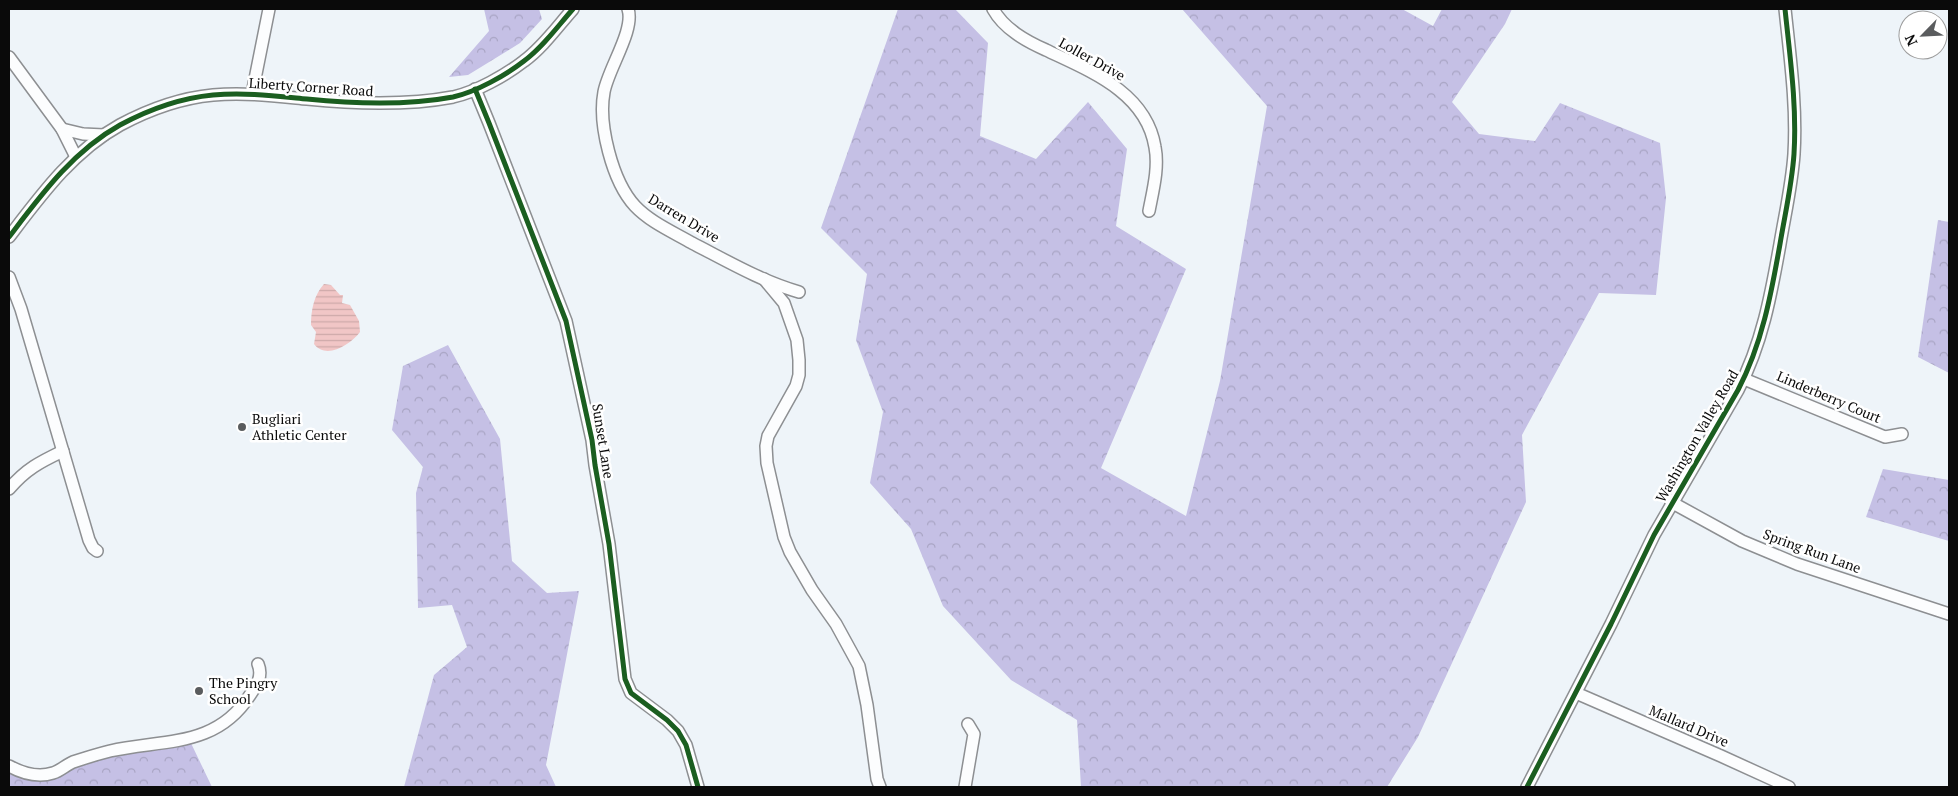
<svg xmlns="http://www.w3.org/2000/svg" width="1958" height="796" font-family="'PT Serif',serif">
<style>
.forest{fill:url(#forest-crowns)}
.water{fill:url(#water-rules)}
.lines{fill:none;stroke-linecap:round;stroke-linejoin:round}
.minor-casing{stroke:#8d8f92;stroke-width:14}
.minor{stroke:#fcfdfe;stroke-width:11}
.cycleway-casing{stroke:#fff;stroke-width:8}
.cycleway{stroke:#1b5e20;stroke-width:5}
.poi-dot{fill:#5a5c5e;stroke:#fff;stroke-width:2}
.labels{text-anchor:middle;stroke-width:5;stroke-linejoin:round;paint-order:stroke}
.street-label{font-size:14px;fill:#0a0a0a;stroke:#fff}
.poi-label{font-size:14px;fill:#0a0a0a;stroke:#fff;text-anchor:start}
</style>
<defs>
<pattern id="forest-crowns" width="20" height="18" patternUnits="userSpaceOnUse" patternTransform="scale(1.25)"><rect width="20" height="18" fill="#c5c0e5"/><path d="M2 6a3 3 0 1 1 6 0M12 15a3 3 0 1 1 6 0" fill="none" stroke="#a8a4c3"/></pattern>
<pattern id="water-rules" width="6" height="5" patternUnits="userSpaceOnUse" patternTransform="scale(1.25)"><rect width="6" height="5" fill="#f1c6c6"/><path d="M0 2.5h6" fill="none" stroke="#cda9a9"/></pattern>
</defs>
<rect width="100%" height="100%" fill="#eef4f9"/>
<!-- forest -->
<g class="forest">
<path d="M484 9H539L542 19 520 43 468 75 449 77 489 31Z"/>
<path d="M898 9H955L988 43 980 136 1036 159 1088 102 1127 149 1116 226 1186 269 1101 468 1186 516 1220 381 1267 106 1182 9H1402L1433 26 1442 9H1512L1505 24 1452 102 1479 134 1535 141 1560 103 1660 143 1666 198 1656 295 1599 293 1522 435 1526 502 1418 737 1387 787H1081L1077 720 1011 680 943 606 911 529 870 483 883 412 856 340 867 274 821 228Z"/>
<path d="M1938 220 1949 222V373L1918 357Z"/>
<path d="M448 345 500 439 512 561 547 593 579 591 546 765 556 787H404L434 675 467 647 452 605 418 608 416 493 423 467 392 430 403 366Z"/>
<path d="M1883 469 1949 480V541L1866 517Z"/>
<path d="M189 739 212 787H9V761L57 779 64 765Z"/>
</g>
<!-- water -->
<path class="water" d="M324 284 331 285 340 295H343L342 303 350 305 359 321 360 332C350 345 326 360 314 344L316 332 311 325C311 310 314 295 324 284Z"/>
<g class="lines">
<!-- minor casing -->
<g class="minor-casing">
<g id="minor">
<path d="M628 9C635 30 608 69 604 92 598 124 612 181 635 206 650 222 673 232 692 243 727 261 761 281 799 292"/>
<path d="M993 9C1004 29 1026 41 1046 50 1090 71 1146 92 1155 147 1159 168 1153 190 1149 211"/>
<path d="M9 57 62 129 76 157"/>
<path d="M475 89 489 123 566 321 592 440 595 465 609 544 625 679 631 693 667 720 678 731 686 745 698 787"/>
<path d="M252 94 269 9"/>
<path d="M62 129 83 134 104 135"/>
<path d="M9 237C41 195 73 151 120 125 148 110 181 98 213 95 244 92 276 96 307 99 355 104 405 106 453 97 476 92 506 75 524 61 543 47 557 27 573 9"/>
<path d="M9 277 21 309 89 540 93 548 97 551"/>
<path d="M764 279 784 303 797 340 799 360V375L796 386 768 436 766 446 767 463 784 537 790 552 812 590 836 624 859 666 867 705 877 779 880 787"/>
<path d="M1744 379 1885 437 1902 434"/>
<path d="M9 489C26 469 40 462 63 451"/>
<path d="M1671 502 1742 541 1797 564 1949 614"/>
<path d="M1576 693 1721 756 1789 787"/>
<path d="M9 766C22 773 38 778 53 773 60 771 66 765 73 762 85 758 98 754 110 751 164 739 216 748 250 695 257 685 263 676 258 664"/>
<path d="M965 787 974 734 968 724"/>
<path d="M1527 787 1611 624 1654 535 1738 390C1762 344 1771 295 1780 244 1785 214 1792 184 1794 154 1797 106 1790 57 1785 9"/>
</g>
</g>
<!-- minor -->
<use href="#minor" class="minor"/>
<!-- cycleway casing -->
<g class="cycleway-casing">
<g id="cycleway">
<path d="M475 89 489 123 566 321 592 440 595 465 609 544 625 679 631 693 667 720 678 731 686 745 698 787"/>
<path d="M9 237C41 195 73 151 120 125 148 110 181 98 213 95 244 92 276 96 307 99 355 104 405 106 453 97 476 92 506 75 524 61 543 47 557 27 573 9"/>
<path d="M1527 787 1611 624 1654 535 1738 390C1762 344 1771 295 1780 244 1785 214 1792 184 1794 154 1797 106 1790 57 1785 9"/>
</g>
</g>
<!-- cycleway -->
<use href="#cycleway" class="cycleway"/>
</g>
<!-- markers -->
<g class="poi-dot">
<circle cx="242" cy="427" r="5"/>
<circle cx="199" cy="691" r="5"/>
</g>
<g class="labels">
<!-- street labels -->
<g class="street-label">
<text transform="translate(1092 59) rotate(29)" y="5">Loller Drive</text>
<text transform="translate(311 87) rotate(4)" y="5">Liberty Corner Road</text>
<text transform="translate(684 218) rotate(31)" y="5">Darren Drive</text>
<text transform="translate(1829 397) rotate(23)" y="5">Linderberry Court</text>
<text transform="translate(1697 436) rotate(-60)" y="5">Washington Valley Road</text>
<text transform="translate(603 441) rotate(81)" y="5">Sunset Lane</text>
<text transform="translate(1812 551) rotate(20)" y="5">Spring Run Lane</text>
<text transform="translate(1689 726) rotate(23)" y="5">Mallard Drive</text>
</g>
<!-- poi labels -->
<g class="poi-label">
<text x="252" y="424">Bugliari<tspan x="252" dy="16">Athletic Center</tspan></text>
<text x="209" y="688">The Pingry<tspan x="209" dy="16">School</tspan></text>
</g>
</g>
<!-- border -->
<rect width="1958" height="796" fill="none" stroke="#0a0a0a" stroke-width="20"/>
<!-- north arrow -->
<g transform="translate(1923 35) rotate(246)"><circle r="24" fill="#ffffff" stroke="#9d9d9d"/>
<path d="M0-4L9 19L0 12L-9 19Z" fill="#5a5c5e"/>
<text y="-8" font-size="14" font-weight="bold" text-anchor="middle" fill="#0a0a0a">N</text>
</g>
</svg>
